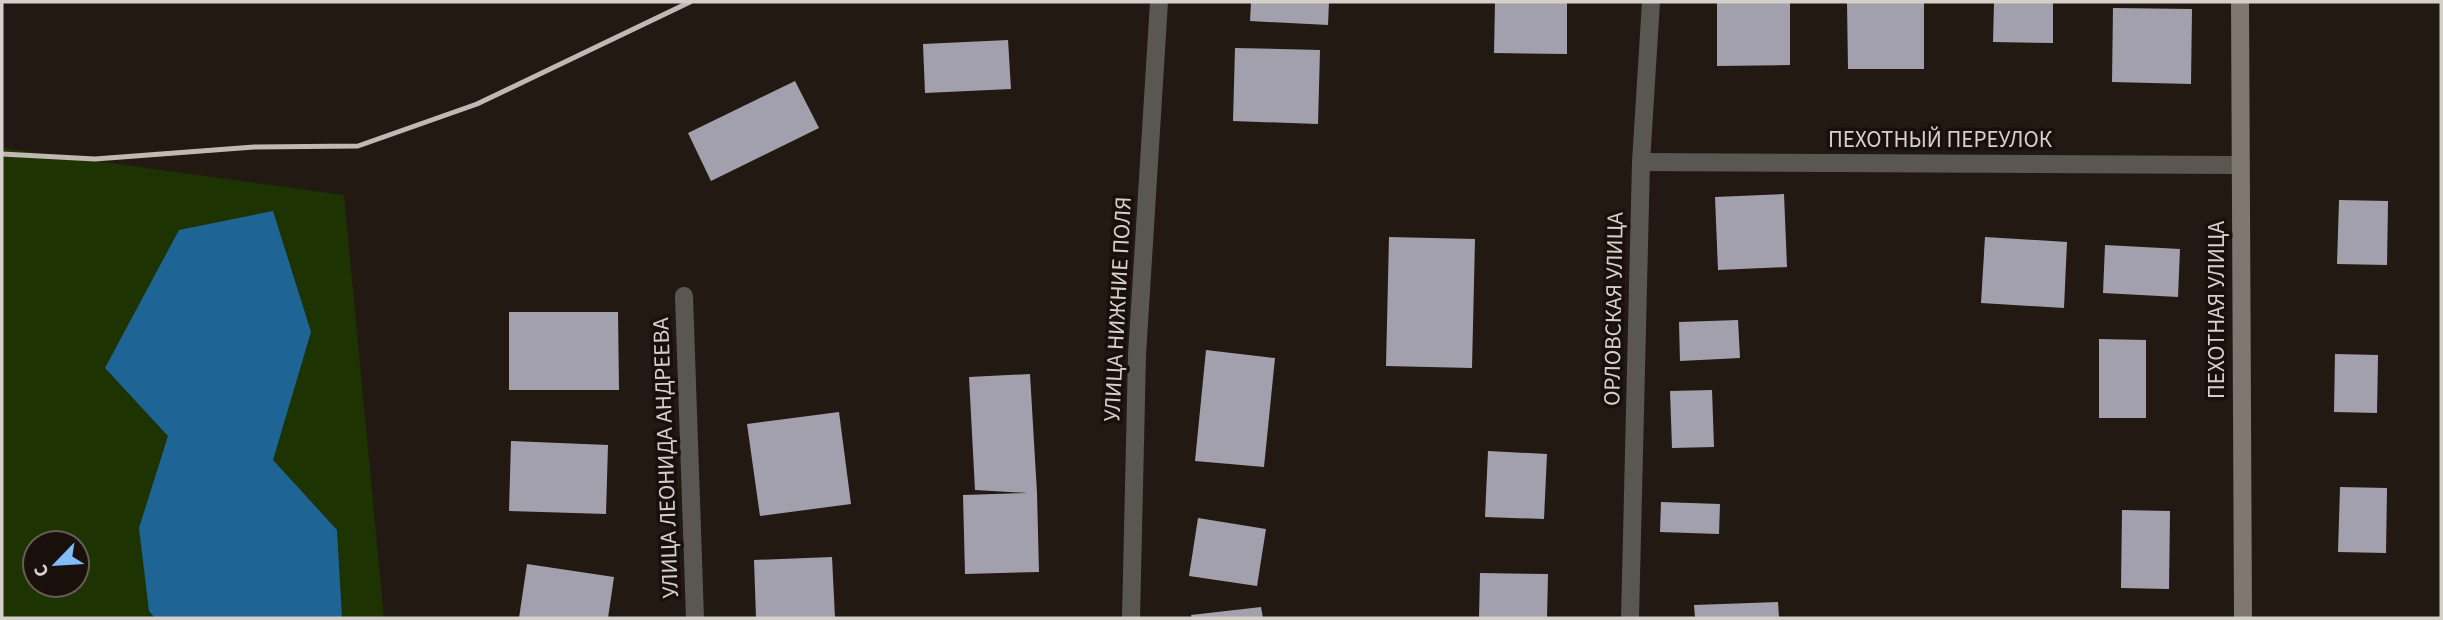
<svg xmlns="http://www.w3.org/2000/svg" width="2443" height="620" font-family="'Source Sans 3',sans-serif">
<style>
.green{fill:#1d3301;fill-rule:evenodd}
.water{fill:#1e6596}
.building{fill:#a3a0ad}
.lines{fill:none;stroke-linecap:round;stroke-linejoin:round}
.lane{stroke:#5a5752;stroke-width:18}
.street{stroke:#5a5752;stroke-width:18}
.secondary{stroke:#7e7871;stroke-width:18}
.rail{stroke:#bfb8b3;stroke-width:5}
.labels{text-anchor:middle;stroke-width:7;stroke-linejoin:round;paint-order:stroke}
.street-label{font-size:23px;fill:#d6d0cb;stroke:#19100b}
</style>
<rect width="100%" height="100%" fill="#231913"/>
<!-- green -->
<path class="green" d="M2 148 344 195 384 618H2ZM35 543H77V585H35Z"/>
<!-- water -->
<path class="water" d="M273 211 311 332 273 460 337 530 342 618H155L149 611 139 528 168 436 105 368 179 230Z"/>
<!-- building -->
<g class="building">
<path d="M1251 2H1329L1328 25 1250 21Z"/>
<path d="M1495 2H1567V54L1494 53Z"/>
<path d="M1717 2H1790V65L1717 66Z"/>
<path d="M1847 2H1924V69H1848Z"/>
<path d="M1994 2H2053V43L1993 42Z"/>
<path d="M2113 8 2192 9 2191 84 2112 82Z"/>
<path d="M1008 40 1011 89 925 93 923 44Z"/>
<path d="M1235 48 1320 50 1318 124 1233 121Z"/>
<path d="M795 81 819 128 711 181 688 133Z"/>
<path d="M1784 194 1787 267 1718 270 1715 197Z"/>
<path d="M2339 200 2388 201 2387 265 2337 264Z"/>
<path d="M1389 237 1475 239 1472 368 1386 366Z"/>
<path d="M1985 237 2067 242 2064 308 1981 303Z"/>
<path d="M2105 245 2180 249 2178 297 2103 293Z"/>
<path d="M509 312H618L619 390H509Z"/>
<path d="M1738 320 1740 358 1680 361 1679 322Z"/>
<path d="M2099 339 2146 340V418H2099Z"/>
<path d="M1206 350 1275 358 1264 467 1195 461Z"/>
<path d="M2335 354 2378 355 2377 413 2334 412Z"/>
<path d="M1030 374 1037 493 1039 572 965 574 963 495 1028 493 975 490 969 377Z"/>
<path d="M1712 390 1714 447 1672 448 1670 391Z"/>
<path d="M839 412 851 504 760 516 747 424Z"/>
<path d="M511 441 608 445 606 514 509 511Z"/>
<path d="M1488 451 1547 454 1544 519 1485 517Z"/>
<path d="M2340 487 2387 488 2386 553 2338 552Z"/>
<path d="M1661 502 1720 504 1719 534 1660 532Z"/>
<path d="M2122 510 2170 511 2169 589 2121 588Z"/>
<path d="M1198 518 1266 529 1257 586 1189 576Z"/>
<path d="M832 557 835 618H756L754 560Z"/>
<path d="M527 564 614 577 608 618H519Z"/>
<path d="M1480 573 1548 574 1547 618H1479Z"/>
<path d="M1778 602 1779 618H1695L1694 605Z"/>
<path d="M1261 607 1263 618H1192L1191 615Z"/>
</g>
<g class="lines">
<!-- lane -->
<path class="lane" d="M1641 162 2240 165"/>
<!-- street -->
<g class="street">
<path d="M684 296 695 618"/>
<path d="M1131 618 1137 355 1159 2"/>
<path d="M1630 618 1641 162 1651 2"/>
</g>
<!-- secondary -->
<path class="secondary" d="M2240 2 2243 618"/>
<!-- rail -->
<path class="rail" d="M2 154 95 159 254 147 358 146 477 104 690 2"/>
</g>
<g class="labels">
<!-- street labels -->
<g class="street-label">
<text x="1940" y="147">ПЕХОТНЫЙ ПЕРЕУЛОК</text>
<text transform="translate(1117 309) rotate(-87)" y="8">УЛИЦА НИЖНИЕ ПОЛЯ</text>
<text transform="translate(1613 309) rotate(-89)" y="8">ОРЛОВСКАЯ УЛИЦА</text>
<text transform="translate(2216 310) rotate(-90)" y="8">ПЕХОТНАЯ УЛИЦА</text>
<text transform="translate(665 458) rotate(-92)" y="8">УЛИЦА ЛЕОНИДА АНДРЕЕВА</text>
</g>
</g>
<!-- border -->
<rect width="2443" height="620" fill="none" stroke="#d6d0cb" stroke-width="7"/>
<!-- north arrow -->
<g transform="translate(56 564) rotate(245)"><circle r="33" fill="#19100b" stroke="#655d58" stroke-width="2"/>
<path d="M0-5L12 26L0 18L-12 26Z" fill="#83bcfa"/>
<text y="-10" font-size="19" font-weight="bold" text-anchor="middle" fill="#d6d0cb">С</text>
</g>
</svg>
